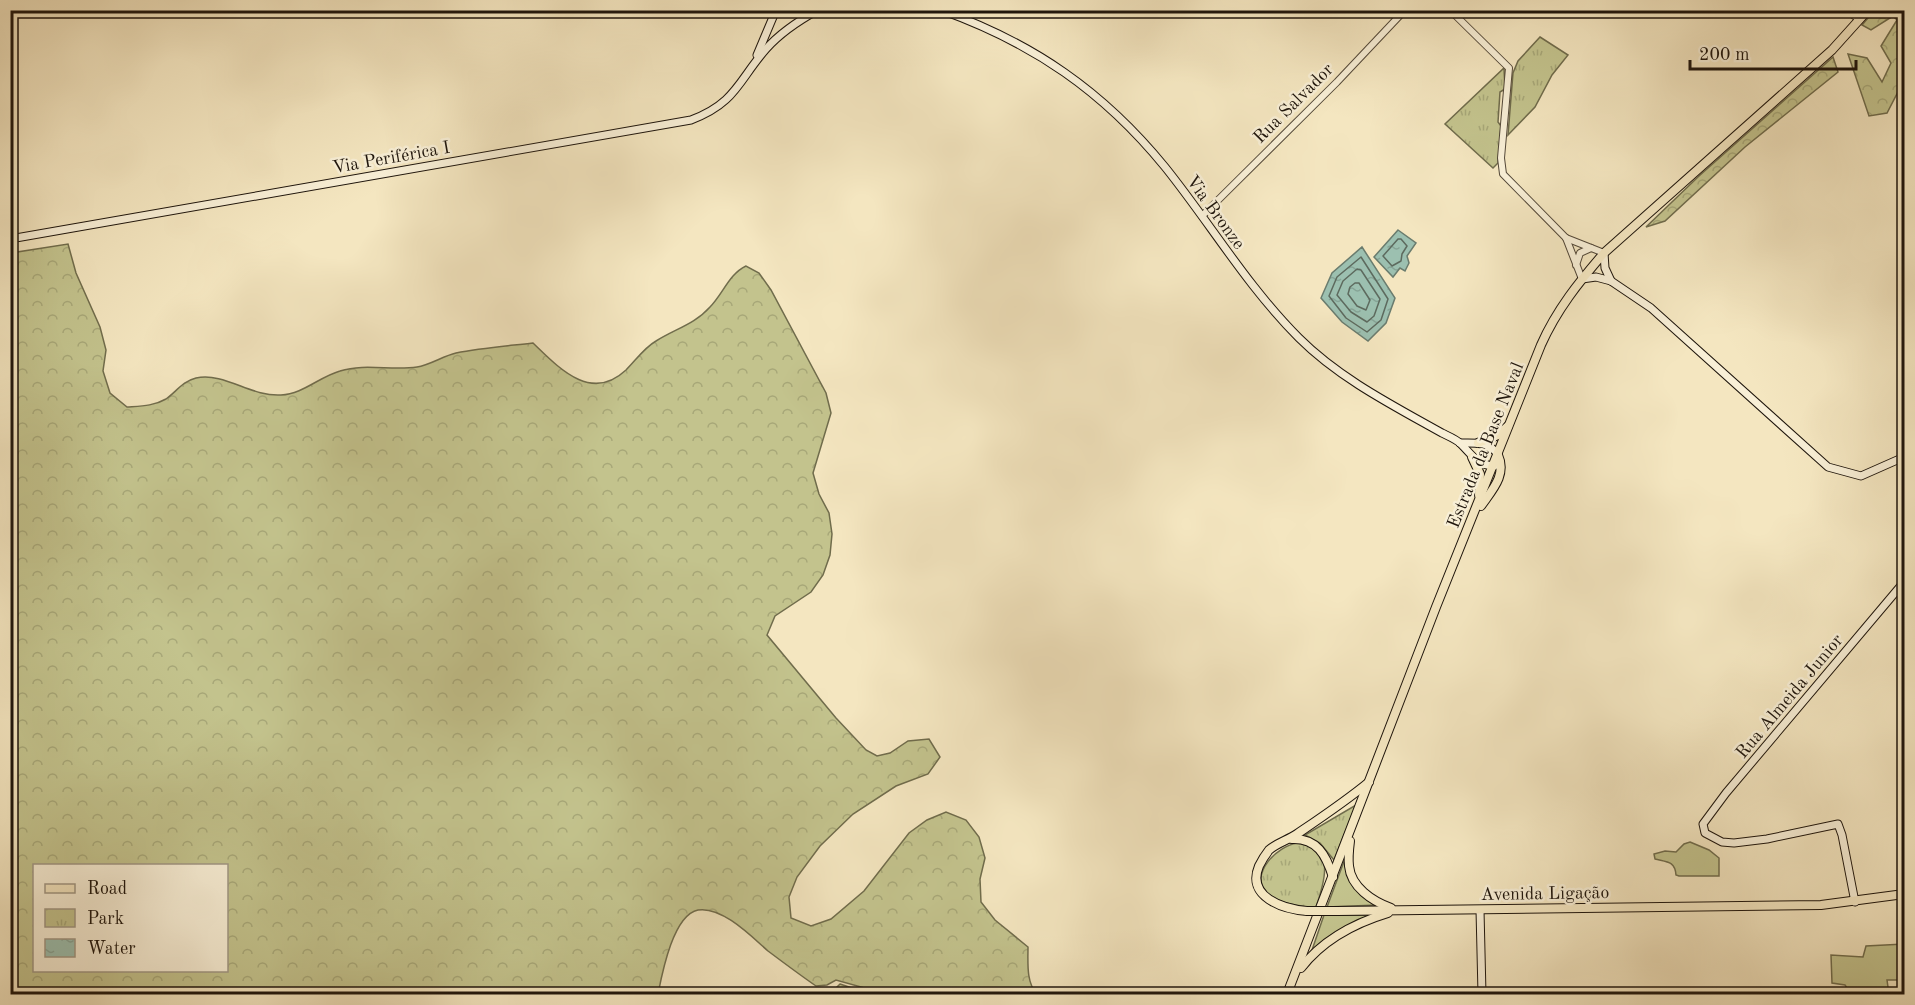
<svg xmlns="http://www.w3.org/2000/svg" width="1915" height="1005" font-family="'Old Standard TT',serif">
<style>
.grass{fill:#c3c38d;stroke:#706c4c;stroke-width:1.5}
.forest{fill:url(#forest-crowns);stroke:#706c4c;stroke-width:1.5;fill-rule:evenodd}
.park{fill:url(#park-tufts);stroke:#706c4c;stroke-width:1.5}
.water{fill:url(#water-ripples);stroke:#6a7c6e;stroke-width:1.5}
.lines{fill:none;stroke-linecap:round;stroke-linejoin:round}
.shore{stroke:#5d6a5e;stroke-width:1.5}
.tertiary-casing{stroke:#544939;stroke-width:8}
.secondary-casing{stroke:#1e150c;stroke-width:9}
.primary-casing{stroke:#1e150c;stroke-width:10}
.tertiary{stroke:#f8efd6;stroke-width:6}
.secondary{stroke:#f8efd6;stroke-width:7}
.primary{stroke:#f4e6c0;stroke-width:8}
.primary-bridge-casing{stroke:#1e150c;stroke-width:10;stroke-linecap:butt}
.primary-bridge{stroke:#f4e6c0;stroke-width:8}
.labels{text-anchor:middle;stroke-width:5;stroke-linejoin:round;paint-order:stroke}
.street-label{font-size:18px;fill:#1e150c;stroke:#f8efd6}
</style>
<defs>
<pattern id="forest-crowns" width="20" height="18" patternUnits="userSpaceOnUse" patternTransform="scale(1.5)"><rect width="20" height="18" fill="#c3c38d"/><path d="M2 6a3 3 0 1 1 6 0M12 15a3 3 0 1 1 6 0" fill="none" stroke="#a7a778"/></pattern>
<pattern id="park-tufts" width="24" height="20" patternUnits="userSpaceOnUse" patternTransform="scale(1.5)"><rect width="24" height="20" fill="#c3c38d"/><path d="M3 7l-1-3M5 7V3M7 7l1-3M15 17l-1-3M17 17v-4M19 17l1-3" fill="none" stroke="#a7a778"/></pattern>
<pattern id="water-ripples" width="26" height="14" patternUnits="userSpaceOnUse" patternTransform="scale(1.5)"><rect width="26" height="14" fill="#9cc0b0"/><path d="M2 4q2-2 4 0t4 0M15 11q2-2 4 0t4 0" fill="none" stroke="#86a496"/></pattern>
</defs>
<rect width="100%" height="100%" fill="#f4e6c0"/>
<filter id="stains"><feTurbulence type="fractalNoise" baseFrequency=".00333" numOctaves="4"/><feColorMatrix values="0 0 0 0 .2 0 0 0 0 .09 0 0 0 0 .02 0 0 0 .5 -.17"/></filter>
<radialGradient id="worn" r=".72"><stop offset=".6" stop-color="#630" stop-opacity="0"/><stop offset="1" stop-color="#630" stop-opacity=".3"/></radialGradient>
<!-- grass -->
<g class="grass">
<path d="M1690 842 1709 850 1719 858V876H1679L1676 875C1675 861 1667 862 1655 859L1654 854 1665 851 1676 852 1684 844Z"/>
<path d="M1346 856 1362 895 1377 905 1327 907Z"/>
<path d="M1324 915H1371L1312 950Z"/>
<path d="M1904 944V980H1887L1889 994H1851L1845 985 1832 983 1831 955 1863 957 1866 946Z"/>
</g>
<!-- forest -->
<g class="forest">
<path d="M1874 11H1904V74L1902 84 1887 113 1869 116 1848 54 1867 58 1882 82 1891 63 1881 46 1897 20 1893 16 1871 30 1862 25Z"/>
<path d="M1833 57 1838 72 1745 147 1665 221 1646 227 1699 176Z"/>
<path d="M68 244 76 273 100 327 106 350 103 371 110 393 127 407C141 406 154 406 166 399 176 392 183 381 196 378 225 372 251 397 281 395 303 394 319 377 340 371 365 363 392 371 417 367 430 365 443 356 456 353 481 348 507 346 533 343 559 368 591 403 626 370 636 360 644 348 656 341 675 329 695 324 710 307 723 294 729 274 746 266L759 273 771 290 826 393 831 413 813 473 819 494 829 513 832 534 830 555 823 575 811 592 775 616 767 635 836 718 866 750 877 756 890 753 908 741 929 739 940 757 928 774 896 786 853 814 820 846 797 877 789 897 791 918 811 926 831 919 864 891 909 833 927 820 946 812 966 820 979 837 985 858 980 879 981 902 995 920 1028 947C1028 962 1026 983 1037 994H886L836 980 827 985 816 986C800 975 784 963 768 951 752 937 722 906 698 910 673 915 662 974 658 994H11V253ZM34 866H226V970H34Z"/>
<path d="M840 984 870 994H840L837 987Z"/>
</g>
<!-- park -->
<g class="park">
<path d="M1540 37 1568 55 1552 75 1535 107 1508 135 1513 73 1518 61Z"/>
<path d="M1504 68 1505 89 1500 92 1498 122 1501 126 1498 163 1493 168 1445 124Z"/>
<path d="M1356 805 1334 860 1320 843 1305 835Z"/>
<path d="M1297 843C1336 847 1325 881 1316 907 1302 907 1275 903 1266 892 1250 872 1278 846 1297 843Z"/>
</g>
<!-- water -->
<g class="water">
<path d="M1398 230 1416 243 1407 256 1409 263 1405 271 1400 268 1393 277 1374 257Z"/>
<path d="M1362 247 1395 298 1386 323 1368 341 1342 322 1321 298 1332 273Z"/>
</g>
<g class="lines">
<!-- shore -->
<g class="shore">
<path d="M1398 239H1401L1407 246 1402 254 1401 261 1392 266 1383 256Z"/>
<path d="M1361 257 1388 299 1381 320 1367 332 1346 318 1329 296 1337 277Z"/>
<path d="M1357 269 1361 270 1380 299 1374 316 1367 322 1351 312 1337 295 1343 281Z"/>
<path d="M1355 283H1359L1370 300 1366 310 1357 306 1348 294 1350 287Z"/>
</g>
<!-- tertiary casing -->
<g class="tertiary-casing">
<g id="tertiary">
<path d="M1450 10 1509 68 1501 158 1503 174 1566 238 1604 253"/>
<path d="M1846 10 1860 20"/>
<path d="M1202 216 1337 82 1405 10"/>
<path d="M1566 238 1582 279"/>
<path d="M1576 265 1580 253 1591 248"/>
</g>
</g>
<!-- secondary casing -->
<g class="secondary-casing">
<g id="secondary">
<path d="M941 10C1033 43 1103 91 1165 167 1210 223 1247 286 1299 338 1339 378 1392 405 1442 433 1448 436 1456 439 1461 444 1472 455 1477 465 1494 466"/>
<path d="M757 55 776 10"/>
<path d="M10 239 691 120C736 103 738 81 766 49 781 32 798 21 818 10"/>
<path d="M1604 253 1605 268 1611 281"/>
<path d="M1582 279 1596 277 1611 281 1651 308 1828 467 1861 476 1904 457"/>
<path d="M1460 443C1475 443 1489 441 1498 455"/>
<path d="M1855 902 1842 835 1838 824 1767 839 1734 843 1722 842 1705 833 1703 824 1726 793 1904 582"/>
<path d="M1480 910 1482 994"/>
</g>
</g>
<!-- primary casing -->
<g class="primary-casing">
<g id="primary">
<path d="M1478 443 1498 435 1508 426"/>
<path d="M1472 457 1480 474 1479 495"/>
<path d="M1481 506C1492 490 1507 475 1498 455"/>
<path d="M1292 839C1317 838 1326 855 1333 877"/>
<path d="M1350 841C1349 849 1348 858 1349 866 1351 887 1372 901 1391 908"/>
<path d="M1307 911C1283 909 1246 897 1259 866 1262 860 1265 855 1269 850 1277 843 1288 840 1297 834 1322 817 1346 801 1369 782"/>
<path d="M1337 911 1821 905 1904 894"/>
<path d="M1301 968C1322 941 1355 923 1388 913"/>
<path d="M1287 994 1436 607 1541 345C1557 309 1579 282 1604 253L1832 50 1868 10"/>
</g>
</g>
<!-- tertiary -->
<use href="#tertiary" class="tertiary"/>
<!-- secondary -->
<use href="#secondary" class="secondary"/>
<!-- primary -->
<use href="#primary" class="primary"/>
<!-- primary-bridge casing -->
<g class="primary-bridge-casing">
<path id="primary-bridge" d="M1307 911H1337"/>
</g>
<!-- primary-bridge -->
<use href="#primary-bridge" class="primary-bridge"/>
</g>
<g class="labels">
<!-- street labels -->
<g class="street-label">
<text transform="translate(1293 103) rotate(-45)" y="6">Rua Salvador</text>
<text transform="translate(391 157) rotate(-10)" y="6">Via Periférica I</text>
<text transform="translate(1216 212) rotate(54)" y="6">Via Bronze</text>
<text transform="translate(1485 445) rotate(-68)" y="6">Estrada da Base Naval</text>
<text transform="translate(1789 696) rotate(-50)" y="6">Rua Almeida Junior</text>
<text transform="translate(1545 893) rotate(-1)" y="6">Avenida Ligação</text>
</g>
</g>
<!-- margin -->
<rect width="1915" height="1005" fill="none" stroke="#f4e6c0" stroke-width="36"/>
<rect x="12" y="12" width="1891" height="981" fill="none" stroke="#1e150c" stroke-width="3"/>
<rect x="18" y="18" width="1879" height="969" fill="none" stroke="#1e150c" stroke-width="1.5"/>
<!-- legend -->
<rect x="33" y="864" width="195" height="108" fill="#f8efd6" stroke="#a19885" stroke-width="1.5"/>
<rect x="45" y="884" width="30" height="9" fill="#f4e6c0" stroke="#a19885" stroke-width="1.5"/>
<text x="87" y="894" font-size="18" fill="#1e150c">Road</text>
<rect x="45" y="909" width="30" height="18" fill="url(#park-tufts)" stroke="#a19885" stroke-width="1.5"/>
<text x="87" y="924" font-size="18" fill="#1e150c">Park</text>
<rect x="45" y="939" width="30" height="18" fill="url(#water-ripples)" stroke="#a19885" stroke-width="1.5"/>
<text x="87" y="954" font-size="18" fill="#1e150c">Water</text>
<!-- scale -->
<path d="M1690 60v9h166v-9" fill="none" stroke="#1e150c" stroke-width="3"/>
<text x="1699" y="60" font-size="18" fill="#1e150c" stroke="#f8efd6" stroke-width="4.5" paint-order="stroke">200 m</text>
<rect width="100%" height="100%" filter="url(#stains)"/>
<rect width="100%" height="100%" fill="url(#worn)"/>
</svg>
